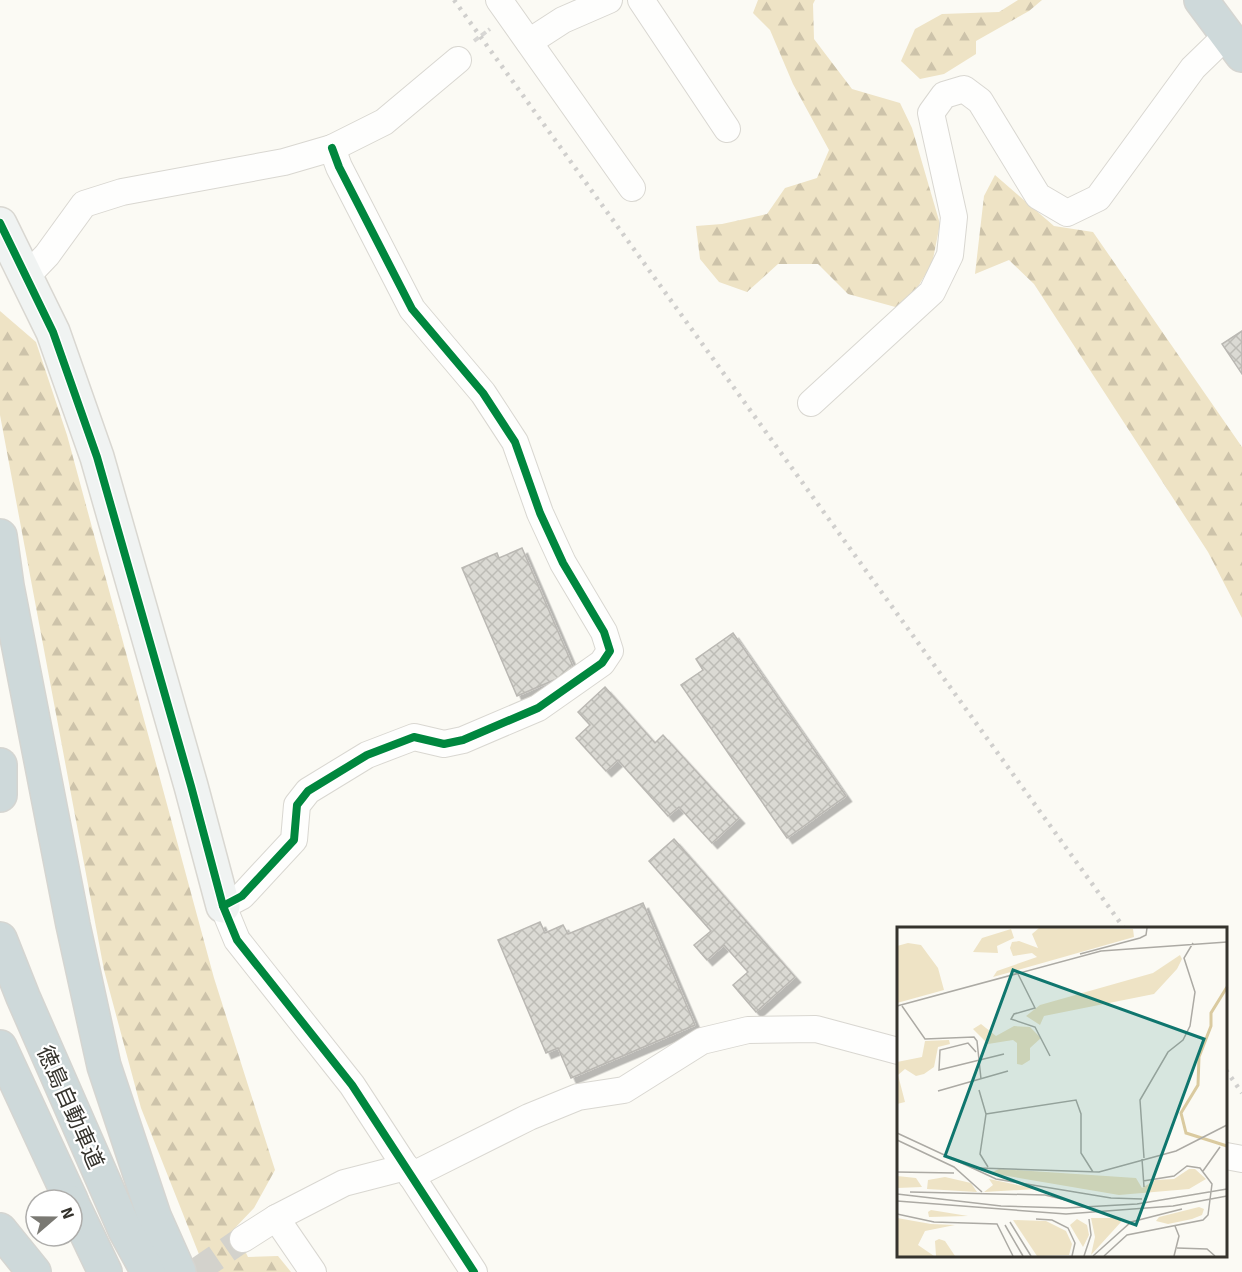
<svg xmlns="http://www.w3.org/2000/svg" width="1242" height="1272" font-family="Signika,'Noto Sans JP',sans-serif">
<style>
.forest{fill:url(#forest-firs)}
.building{fill:url(#building-cross-hatch);stroke:#bab8b3;stroke-width:1.5;filter:url(#shadow)}
.lines{fill:none;stroke-linecap:round;stroke-linejoin:round}
.street-tunnel{stroke:#d3d2cc;stroke-width:26;stroke-dasharray:26 13;stroke-linecap:butt}
.street-casing{stroke:#d9d7d1;stroke-width:28}
.secondary-casing{stroke:#d9d7d1;stroke-width:36}
.highway-casing{stroke:#d5d5d1;stroke-width:36}
.path{stroke:#d8d7d5;stroke-width:4;stroke-dasharray:6 3;stroke-linecap:butt}
.street{stroke:#fefefd;stroke-width:26}
.secondary{stroke:#f0f3f2;stroke-width:33}
.highway{stroke:#ced9da;stroke-width:33}
.rail{stroke:#d0cfcd;stroke-width:4.5;stroke-dasharray:3 6;stroke-linecap:butt}
.cycleway-casing{stroke:#fff;stroke-width:11}
.cycleway{stroke:#00873e;stroke-width:8}
.labels{text-anchor:middle;stroke-width:4.5;stroke-linejoin:round;paint-order:stroke}
.street-label{font-size:22px;fill:#35332d;stroke:#fff}
.inset-river{fill:none;stroke:#daca9f;stroke-width:3}
.inset-road{fill:none;stroke:#acaaa4;stroke-width:1.5}
.view{fill:#0f766e;fill-opacity:0.15;stroke:#0f766e;stroke-width:3}
.inset-edge{fill:none;stroke:#35332d;stroke-width:3}
</style>
<defs>
<pattern id="forest-firs" width="22" height="20" patternUnits="userSpaceOnUse" patternTransform="scale(1.5)"><rect width="22" height="20" fill="#eee3c5"/><path d="M5 1l3.5 6h-7zM16 11l3.5 6h-7z" fill="#cdc3aa"/></pattern>
<pattern id="building-cross-hatch" width="8" height="8" patternUnits="userSpaceOnUse" patternTransform="scale(1.5)"><rect width="8" height="8" fill="#dbdad4"/><path d="M0 0l8 8M0 8l8-8" fill="none" stroke="#bdbcb6"/></pattern>
<filter id="shadow"><feDropShadow dx="5.5" dy="5.5" stdDeviation="0" flood-color="#0004"/></filter>
</defs>
<rect width="100%" height="100%" fill="#fbfaf4"/>
<!-- forest -->
<g class="forest">
<path d="M758 0H815L813 4 814 39 852 89 900 103 912 128 940 224 932 264 909 301 899 308 848 294 818 264H778L747 292 719 282 700 259 696 226 722 224 767 214 785 188 817 178 829 150 793 84 770 30 753 13Z"/>
<path d="M1018 0H1042L1029 11 976 41V54L944 74 920 79 901 61 915 29 942 14 999 12Z"/>
<path d="M995 175 1054 226 1093 232 1242 447V618L1208 552 1034 284 1009 260 975 274 984 196Z"/>
<path d="M0 311 36 342 67 435 214 978 275 1170 254 1208 234 1229 248 1257 278 1256 291 1272H206L141 1108 104 970 0 415Z"/>
</g>
<!-- building -->
<g class="building">
<path d="M1242 331V374L1222 344Z"/>
<path d="M522 548 575 671 517 696 462 568 497 553 499 558Z"/>
<path d="M733 633 846 796 787 838 681 685 703 670 696 659Z"/>
<path d="M605 687 655 743 663 735 739 818 712 843 679 807 668 816 618 760 606 771 576 738 590 725 578 712Z"/>
<path d="M674 839 795 977 756 1012 733 985 748 972 724 945 707 960 694 945 711 931 649 861Z"/>
<path d="M643 903 695 1025 571 1078 558 1048 546 1053 498 940 540 922 545 933 563 925 568 934Z"/>
</g>
<g class="lines">
<!-- street-tunnel -->
<path class="street-tunnel" d="M195 1272 243 1239"/>
<!-- street casing -->
<g class="street-casing">
<g id="street">
<path d="M499 0 632 188"/>
<path d="M641 0 727 129"/>
<path d="M529 42 563 20 609 0"/>
<path d="M332 148 339 167 412 309 483 393 515 442 540 513 563 563 604 632 610 651 602 663 538 708 463 740 444 744 414 737 367 755 308 791 297 805 294 840 242 896 223 906 237 940 352 1085 474 1272"/>
<path d="M26 277 47 255 84 204 122 192 284 162 332 148 384 122 458 60"/>
<path d="M811 403 932 292 950 255 954 217 931 113 944 95 964 89 980 101 1038 196 1067 213 1098 198 1193 68 1227 35"/>
<path d="M1226 1156 1242 1159"/>
<path d="M411 1176 529 1117 578 1097 624 1090 702 1041 748 1030 816 1029 898 1051"/>
<path d="M276 1218 313 1272"/>
<path d="M243 1239 276 1218 344 1183 406 1167"/>
</g>
</g>
<!-- secondary casing -->
<g class="secondary-casing">
<path id="secondary" d="M0 224 53 332 97 457 191 786 223 906"/>
</g>
<!-- highway casing -->
<g class="highway-casing">
<g id="highway">
<path d="M1201 0 1242 55"/>
<path d="M0 536 7 586 73 925 104 1066 154 1216 179 1272"/>
<path d="M0 765V795"/>
<path d="M0 939 23 997 125 1230 148 1272"/>
<path d="M0 1047 71 1200"/>
<path d="M72 1203 105 1272"/>
<path d="M0 1230 34 1272"/>
</g>
</g>
<!-- path -->
<path class="path" d="M474 41 490 29"/>
<!-- street -->
<use href="#street" class="street"/>
<!-- secondary -->
<use href="#secondary" class="secondary"/>
<!-- highway -->
<use href="#highway" class="highway"/>
<!-- rail -->
<g class="rail">
<path d="M454 0 1124 928"/>
<path d="M1226 1070 1242 1093"/>
</g>
<!-- cycleway casing -->
<g class="cycleway-casing">
<g id="cycleway">
<path d="M0 223 53 332 97 457 191 786 223 906 237 940 352 1085 474 1272"/>
<path d="M223 906 242 896 294 840 297 805 308 791 367 755 414 737 444 744 463 740 538 708 602 663 610 651 604 632 563 563 540 513 515 442 483 393 412 309 339 167 332 148"/>
</g>
</g>
<!-- cycleway -->
<use href="#cycleway" class="cycleway"/>
</g>
<g class="labels">
<!-- street labels -->
<g class="street-label">
<text transform="translate(71 1107) rotate(66)" y="8">徳島自動車道</text>
</g>
</g>
<!-- overview -->
<g transform="translate(897 927)">
<rect width="330" height="330" fill="#fbfaf4"/>
<path d="M116 293 149 294 169 304 175 317 172 328 140 329Z" fill="#eee3c5"/>
<path d="M142 1 236 2 237 10 96 50 100 44 140 30 135 26 116 29 113 21 115 15 122 14 141 21 135 7ZM114 2 117 11 100 19 101 26 76 25 85 11ZM11 16 24 18 41 41 47 63 0 76V19ZM283 28 285 32 280 42 257 67 147 89 143 98 129 89 143 78 256 46ZM84 97 99 109 117 99 133 100 144 111 133 121V133L125 138 120 137V116L116 113 91 117 76 102ZM52 113 53 117 41 120 37 140 27 147 19 149 8 142 1 148 8 175 0 177V135L25 130 28 114ZM102 242 239 251 245 261 258 253 277 252 292 242H298L309 252 292 262 222 268 93 246ZM0 249 19 251 25 260 0 261ZM48 250 74 256 80 265 30 262 31 253ZM92 252 140 262 87 265 96 258ZM302 280 307 282 305 288 295 292 271 297 259 294 262 290ZM34 283 71 289 32 290 31 285ZM0 291 34 297 58 298 28 304 21 318 37 329H0ZM194 291H223L224 295 194 328 198 310ZM180 292 190 298 192 308 186 320 173 298ZM42 312 48 314 58 329H39L38 314Z" fill="#eee3c5"/>
<path class="inset-river" d="M330 60 314 86V99L302 130 301 158 284 186 289 206 330 219"/>
<path class="inset-road" d="M183 27 243 11 249 8 250 1M121 47 138 81 117 87 114 92 138 100 153 129M0 79 204 24 330 15M5 79 28 112 77 110 80 114 84 152M79 125 71 116 43 123 42 143 107 127M82 163 89 187 83 227 91 240M41 164 111 144M89 187 179 173 184 187V226L196 245M0 206 99 252 214 271 245 272M0 213 57 240 85 265M247 231 243 173 271 125 286 113 293 99 298 65 287 31 296 16M245 232 247 260M82 241 202 245 279 224 330 198M306 244 323 220M0 245 57 246M13 265 148 268 173 274M0 267 104 279 169 281 240 277 330 262M0 274 169 287 276 279 330 269M0 287 37 295 100 297 116 329M139 292 155 293 171 301 178 316 175 329M113 295 134 329M108 298 126 329M280 321 310 322 318 329M187 329 194 308 192 292M196 329 234 295 285 282M207 329 230 308 306 293 311 288 315 257 303 241 290 239 277 249 246 254M277 329 282 309 278 299"/>
<path class="view" d="M116 43 307 112 239 298 48 229Z"/>
<rect width="330" height="330" class="inset-edge"/>
</g>
<!-- north arrow -->
<g transform="translate(54 1218) rotate(70)"><circle r="28" fill="#ffffff" stroke="#aeadab" stroke-width="1.5"/>
<path d="M0-4.5L10 22L0 15L-10 22Z" fill="#7a7973"/>
<text y="-9" font-size="16" font-weight="bold" text-anchor="middle" fill="#35332d">N</text>
</g>
</svg>
